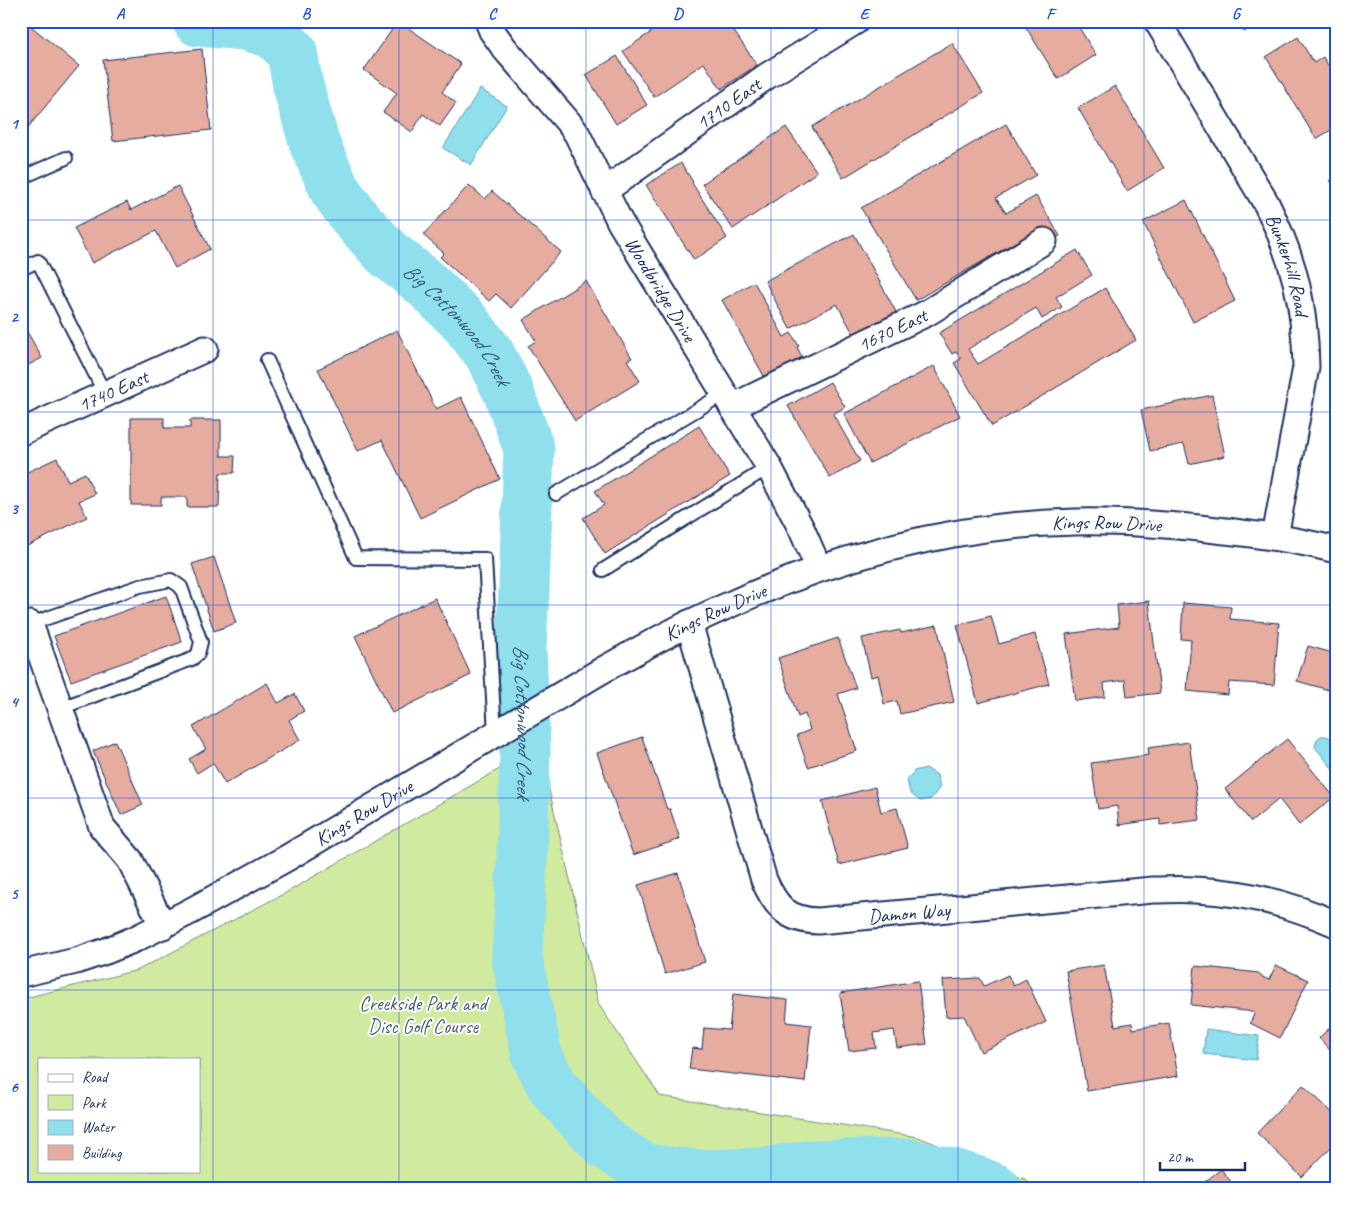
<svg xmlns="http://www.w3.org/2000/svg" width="1357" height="1210" font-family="Caveat,sans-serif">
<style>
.green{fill:#d0eaa0;stroke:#768c7f;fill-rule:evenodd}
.water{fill:#90dfed;stroke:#6199b4}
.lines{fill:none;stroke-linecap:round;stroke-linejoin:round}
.river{stroke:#90dfed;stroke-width:51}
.building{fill:#e5ac9f;stroke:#1b2f5e}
.service-casing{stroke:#1b2f5e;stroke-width:16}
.minor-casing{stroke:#1b2f5e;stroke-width:29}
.service{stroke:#fff;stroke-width:12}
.minor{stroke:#fff;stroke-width:25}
.grid{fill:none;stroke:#1d4ed8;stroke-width:1;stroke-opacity:0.55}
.labels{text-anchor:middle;stroke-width:4;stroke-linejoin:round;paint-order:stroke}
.street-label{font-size:20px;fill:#1b2f5e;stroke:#fff}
.park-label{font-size:20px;fill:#485e6e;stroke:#fff}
.water-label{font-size:21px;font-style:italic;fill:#385b82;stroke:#fff}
.neatline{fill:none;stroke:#1d4ed8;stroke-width:2}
.grid-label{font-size:16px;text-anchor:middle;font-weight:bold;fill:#1d4ed8}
</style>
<rect width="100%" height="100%" fill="#fff"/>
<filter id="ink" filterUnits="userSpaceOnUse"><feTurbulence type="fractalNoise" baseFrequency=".02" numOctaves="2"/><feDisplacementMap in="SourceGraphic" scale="10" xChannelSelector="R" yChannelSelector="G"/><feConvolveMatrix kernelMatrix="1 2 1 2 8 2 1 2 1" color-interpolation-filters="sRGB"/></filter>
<g filter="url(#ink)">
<!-- green -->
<path class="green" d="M539 746 599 1005 660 1096 918 1137 1027 1180 1033 1189H21V999L138 970 289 891ZM39 1059H199V1171H39Z"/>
<!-- water -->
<g class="water">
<path d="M480 89 507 106 471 165 443 148Z"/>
<path d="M1321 736H1326L1336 740V771L1332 768 1315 747 1317 739Z"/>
<path d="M926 768 937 775 940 787 931 799 920 801 910 793 907 780 914 771Z"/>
<path d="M1206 1029 1259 1036 1256 1060 1203 1054Z"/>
</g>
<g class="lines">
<!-- river -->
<path class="river" id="s1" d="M198 21 245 25 273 33 292 52 298 86 315 145 335 190 355 218 387 253 425 283 463 320 489 353 508 391 529 449 524 590 521 646 525 750 522 863 517 958 537 1056 553 1087 576 1113 607 1145 645 1169 695 1175 766 1173 811 1165 908 1164 953 1174 979 1182 996 1189"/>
</g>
<!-- building -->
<g class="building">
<path d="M21 21H25L79 66 25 131 21 128Z"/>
<path d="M398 21 461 64 442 92 456 103 440 126 423 114 412 132 383 112 397 93 364 70Z"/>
<path d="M668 21H727L757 65 721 89 704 63 654 97 623 51Z"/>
<path d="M1022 21H1075L1096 55 1058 79Z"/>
<path d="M1237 21H1262L1244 32Z"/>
<path d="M1298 37 1314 63 1323 57 1336 78V88L1334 89 1336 92V127L1316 139 1266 57Z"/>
<path d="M952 43 983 93 843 178 812 127Z"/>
<path d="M202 49 211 130 113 141 103 60Z"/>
<path d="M617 56 647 105 616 124 586 75Z"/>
<path d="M1115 86 1164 168 1127 191 1078 108Z"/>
<path d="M1006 124 1036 175 996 198 1006 213 1036 196 1060 236 1048 242 1040 228 916 300 861 208Z"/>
<path d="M786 127 817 172 733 229 702 184Z"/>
<path d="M681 163 693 182 692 183 727 238 694 260 646 185Z"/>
<path d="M1336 176V190L1330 180Z"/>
<path d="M469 185 485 199 492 191 561 252 511 308 496 294 489 301 440 257 444 253 423 235Z"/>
<path d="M178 186 210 249 175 268 156 231 92 263 74 228 127 202 131 210Z"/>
<path d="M1186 200 1235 301 1193 322 1143 222Z"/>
<path d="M854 234 896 312 854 335 837 304 790 329 765 281Z"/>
<path d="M1077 250 1092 275 1056 297 1062 307 1042 319 1036 308 968 349 978 364 1105 288 1136 340 992 426 954 363 961 359 956 352 952 354 939 333Z"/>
<path d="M586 281 632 358 627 360 640 381 575 421 528 346 536 341 523 320Z"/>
<path d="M754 282 784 337 791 333 799 346 797 347 802 357 765 378 722 300Z"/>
<path d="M21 321 42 358 21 369Z"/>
<path d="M397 330 436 409 461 397 500 479 420 518 382 440 358 451 318 369Z"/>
<path d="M934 366 960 416 870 463 844 414Z"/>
<path d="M830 382 845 407 833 414 860 461 830 478 788 406Z"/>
<path d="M1212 395 1225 456 1189 464 1184 444 1150 451 1141 410Z"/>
<path d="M131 418H164V428H190V420H221V456H235L234 473H220L219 507H187V497H161V505H131Z"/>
<path d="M699 426 730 476 605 554 583 518 604 505 595 491Z"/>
<path d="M57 458 68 481 85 473 95 494 79 501 87 517 21 549V475Z"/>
<path d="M214 557 236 623 214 631 192 564Z"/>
<path d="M166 596 182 642 71 681 54 636Z"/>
<path d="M435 598 471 675 392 713 355 636Z"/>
<path d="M1149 601 1160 693 1127 697 1125 680 1104 683 1105 697 1075 701 1066 634 1119 627 1117 605Z"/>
<path d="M1183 603 1231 607 1230 619 1279 623 1274 685 1229 682 1228 695 1187 691 1191 640 1181 639Z"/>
<path d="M991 616 999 644 1035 634 1049 684 978 703 957 625Z"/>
<path d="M937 625 954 702 900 714 897 701 884 704 878 675 871 677 862 638 900 630 901 633Z"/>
<path d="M838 638 856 688 838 694 857 751 808 767 797 735 810 730 805 714 798 717 778 658Z"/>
<path d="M1308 646 1336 654V692L1297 681Z"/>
<path d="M267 683 278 703 295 694 304 711 289 720 300 740 225 784 213 763 197 773 189 759 206 749 193 727Z"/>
<path d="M642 737 667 809H670L680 839 633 855 597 753Z"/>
<path d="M1287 739 1334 797 1299 825 1279 799 1251 822 1225 789Z"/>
<path d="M115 741 143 805 121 815 93 751Z"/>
<path d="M1189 742 1200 820 1160 825V819L1119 825 1117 806 1098 809 1091 763 1149 755 1148 748Z"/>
<path d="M875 787 881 812 897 808 908 848 839 865 822 801Z"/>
<path d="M678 873 705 962 665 974 638 885Z"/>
<path d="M1104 965 1115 1026 1132 1023 1133 1029 1169 1023 1178 1076 1087 1091 1066 971Z"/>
<path d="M1276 965 1308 980 1280 1038 1250 1023 1255 1012 1191 1005 1195 966 1259 973 1260 976 1269 980Z"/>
<path d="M1008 975 1013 986 1026 979 1046 1022 981 1052 964 1016 946 1017 943 980 980 978 984 986Z"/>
<path d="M918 981 927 1044 897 1048 894 1030 874 1033 876 1048 849 1051 840 993Z"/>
<path d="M733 994 788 1000 786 1022 811 1025 805 1082 689 1069 692 1048 702 1049 704 1028 729 1030Z"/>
<path d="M1336 1022V1057L1319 1038Z"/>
<path d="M1303 1085 1336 1116V1142L1302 1177 1257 1133Z"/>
<path d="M1221 1169 1237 1189 1197 1188Z"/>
</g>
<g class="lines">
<!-- service casing -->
<g class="service-casing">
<g id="service">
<path d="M21 178 66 158"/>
<path d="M21 269 38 261 105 394"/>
<path d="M267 360 356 558 485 559 495 734"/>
<path d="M556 494 725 393"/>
<path d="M603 570 769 467"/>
<path d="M30 624 140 586 171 580 181 587 201 642 198 654 192 659 61 708"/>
</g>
</g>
<!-- minor casing -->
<g class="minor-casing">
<g id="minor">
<path id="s2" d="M488 21 492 31 505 49 569 123 577 134 620 222 769 467 802 530 819 569"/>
<path id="s3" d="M1157 21 1266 203C1294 259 1305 304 1306 367L1275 537"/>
<path id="s4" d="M604 191 767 76 856 21"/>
<path id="s5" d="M732 407 927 313 1044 241"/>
<path id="s6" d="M21 432 205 349"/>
<path id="s7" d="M689 623 764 880C776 907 787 920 818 921L1153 890C1167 890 1181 889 1195 890 1243 892 1291 904 1336 924"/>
<path d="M30 624 102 827 130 860 163 926"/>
<path id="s8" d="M21 974 76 961 106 951 135 939 191 911 287 858 601 671C640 649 679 627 720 609 831 558 953 524 1076 522 1117 521 1158 524 1199 528 1245 533 1291 538 1336 550"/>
</g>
</g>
<!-- service -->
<use href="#service" class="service"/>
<!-- minor -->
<use href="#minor" class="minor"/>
</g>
</g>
<!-- grid -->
<path class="grid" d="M213 21V1189M399 21V1189M586 21V1189M771 21V1189M958 21V1189M1144 21V1189M21 220H1336M21 412H1336M21 605H1336M21 798H1336M21 990H1336"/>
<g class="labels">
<!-- street labels -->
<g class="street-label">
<text dy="7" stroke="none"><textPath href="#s4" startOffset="152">1710 East</textPath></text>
<text dy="7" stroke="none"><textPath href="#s3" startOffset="278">Bunkerhill Road</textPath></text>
<text dy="7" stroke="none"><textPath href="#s2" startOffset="321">Woodbridge Drive</textPath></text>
<text dy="7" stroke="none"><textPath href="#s5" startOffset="178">1670 East</textPath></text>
<text dy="7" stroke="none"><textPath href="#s6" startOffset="101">1740 East</textPath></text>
<text dy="7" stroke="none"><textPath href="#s8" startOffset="1191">Kings Row Drive</textPath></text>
<text dy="7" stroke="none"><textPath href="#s8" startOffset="786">Kings Row Drive</textPath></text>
<text dy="7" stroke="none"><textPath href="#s8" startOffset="381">Kings Row Drive</textPath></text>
<text dy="7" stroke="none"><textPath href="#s7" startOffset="432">Damon Way</textPath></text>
</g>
<!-- park labels -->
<g class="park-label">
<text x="423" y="1010">Creekside Park and<tspan x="423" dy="23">Disc Golf Course</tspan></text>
</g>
<!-- water labels -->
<g class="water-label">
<text dy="7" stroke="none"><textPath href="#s1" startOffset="431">Big Cottonwood Creek</textPath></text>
<text dy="7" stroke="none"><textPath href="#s1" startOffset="851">Big Cottonwood Creek</textPath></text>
</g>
</g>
<!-- margin -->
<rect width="1357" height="1210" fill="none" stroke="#fff" stroke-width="55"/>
<!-- legend -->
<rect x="38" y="1058" width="162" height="115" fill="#ffffff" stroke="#a4acbf"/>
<rect x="48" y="1074" width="25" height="8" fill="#ffffff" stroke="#a4acbf"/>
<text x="82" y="1082" font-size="15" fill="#1b2f5e">Road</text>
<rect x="48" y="1095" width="25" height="15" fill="#d0eaa0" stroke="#a4acbf"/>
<text x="82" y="1108" font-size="15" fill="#1b2f5e">Park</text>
<rect x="48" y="1120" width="25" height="15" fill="#90dfed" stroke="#a4acbf"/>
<text x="82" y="1132" font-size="15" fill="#1b2f5e">Water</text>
<rect x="48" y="1145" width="25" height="15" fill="#e5ac9f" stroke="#a4acbf"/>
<text x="82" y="1158" font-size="15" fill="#1b2f5e">Building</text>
<!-- scale -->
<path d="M1160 1162v8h85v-8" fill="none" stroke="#1b2f5e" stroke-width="2.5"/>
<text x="1167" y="1162" font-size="15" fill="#1b2f5e" stroke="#ffffff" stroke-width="4" paint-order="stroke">20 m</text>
<rect x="28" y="28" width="1302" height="1154" class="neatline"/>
<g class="grid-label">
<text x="120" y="19">A</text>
<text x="306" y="19">B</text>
<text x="492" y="19">C</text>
<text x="678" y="19">D</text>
<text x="864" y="19">E</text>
<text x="1050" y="19">F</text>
<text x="1236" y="19">G</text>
<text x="14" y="129">1</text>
<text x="14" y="322">2</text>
<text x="14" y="514">3</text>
<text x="14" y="707">4</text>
<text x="14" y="899">5</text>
<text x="14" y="1092">6</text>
</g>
</svg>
